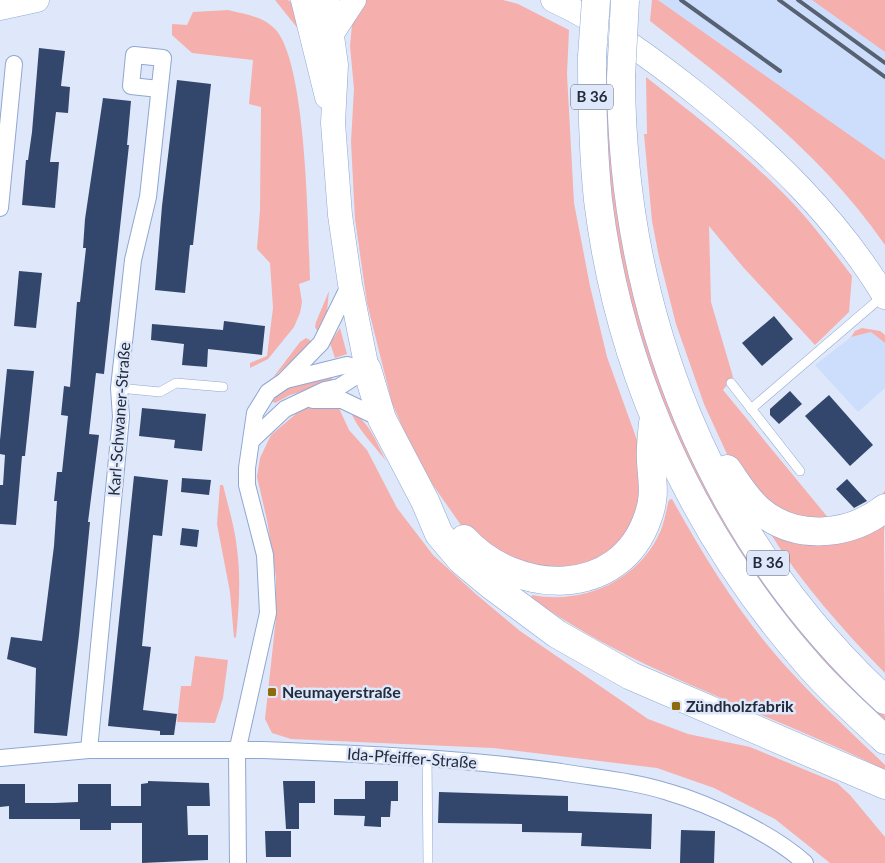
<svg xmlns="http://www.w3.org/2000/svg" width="885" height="863" font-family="Lato,sans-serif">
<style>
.built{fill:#cddefd}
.green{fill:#f5afac}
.building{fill:#33466b}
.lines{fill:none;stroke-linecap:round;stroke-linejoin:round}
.lane-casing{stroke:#90a7d1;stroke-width:10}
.street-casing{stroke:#90a7d1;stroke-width:18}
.secondary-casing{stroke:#90a7d1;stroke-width:25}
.highway-casing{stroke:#90a7d1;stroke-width:29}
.lane{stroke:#fff;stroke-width:9}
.street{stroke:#fff;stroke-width:16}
.secondary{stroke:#fff;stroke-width:24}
.highway{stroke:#fff;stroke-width:28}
.rail{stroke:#576171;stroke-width:4}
.highway-bridge-casing{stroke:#90a7d1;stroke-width:29;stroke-linecap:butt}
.highway-bridge{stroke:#fff;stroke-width:28}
.poi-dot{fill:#8f690d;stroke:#dee8fa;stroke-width:2}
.labels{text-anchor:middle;stroke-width:5;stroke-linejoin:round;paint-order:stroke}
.shield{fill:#dee8fa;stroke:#5a6475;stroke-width:1}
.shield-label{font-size:15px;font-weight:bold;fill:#222c3c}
.street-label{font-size:16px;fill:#222c3c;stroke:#dee8fa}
.poi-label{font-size:16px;font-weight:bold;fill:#222c3c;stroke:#dee8fa;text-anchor:start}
</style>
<rect width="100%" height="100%" fill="#dee8fa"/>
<!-- built -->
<g class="built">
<path d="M658 0H812L885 52V160Z"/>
<path d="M871 332 885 343V388L858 412 815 365 851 337Z"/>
</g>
<!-- green -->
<g class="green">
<path d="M275 0H288L292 3 299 30Z"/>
<path d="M362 0H503L518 4 569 30 567 74 574 203 590 286 607 357 637 440 645 477V510L609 559 539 574 463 528 419 465 392 403 367 303 355 219 351 142 354 89 350 46 353 14Z"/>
<path d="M652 0H658L885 160V245C823 155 736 88 650 21Z"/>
<path d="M812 0H885V52Z"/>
<path d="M228 10C244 14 262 16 274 28 307 59 308 231 310 280L299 284 302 302 300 313 294 327 268 359 250 368V363L267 356 273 308 270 263 257 249 260 210 261 107 249 104 253 60 192 53 172 35V24L187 25 193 12Z"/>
<path d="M603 65 609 69C608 259 661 448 778 599 792 617 808 633 823 650 843 672 863 695 885 716V725L836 678 764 592 696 482 642 351 611 216Z"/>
<path d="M646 77C692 113 737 148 778 188 806 215 829 246 852 276L849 312 815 345 743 267 709 226 711 302 733 377 723 390 830 520 876 501 885 491V499L842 523 773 511 732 465 704 404 676 324 659 257 652 221 644 134H647Z"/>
<path d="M329 291 326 322 319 334 315 327 316 322Z"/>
<path d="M340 328 347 354 335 358 330 343Z"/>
<path d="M862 328 880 331 885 335V343L871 332 851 337 855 331Z"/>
<path d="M306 338 313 342 272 379 300 342Z"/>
<path d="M331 375 333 383 290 395 275 403 272 401V398L290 386Z"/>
<path d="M338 406 349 430 367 450 397 508 433 555 477 595 520 631 648 719 688 734 750 747 837 783 850 795 885 837V863H830L775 819 714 788 657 768 493 748 291 739 272 733 265 719 276 618V577L267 520 257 477 260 458 271 435 297 413 309 407Z"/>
<path d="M350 410C370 423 376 441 386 461 374 445 357 429 350 410Z"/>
<path d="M220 485H223C228 506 235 528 237 549 241 578 239 608 236 637L234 638 230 592 217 524Z"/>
<path d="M672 499C706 560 742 619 790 671 820 704 853 734 885 765V770C765 710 643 677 531 598L532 595C584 605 640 580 661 530 665 520 666 510 669 500Z"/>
<path d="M885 522 884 532 885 673C842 629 803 585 770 533 819 555 840 545 885 522Z"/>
<path d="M195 656 228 660 223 698 215 723 177 722 181 686H191Z"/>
</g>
<!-- building -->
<g class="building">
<path d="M39 48 65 51 61 86 70 87 68 113 56 112 50 162H59L55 208 22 205 26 160H28L32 132Z"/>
<path d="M177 80 211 84 193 245H190L185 293 155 290 162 206Z"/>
<path d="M103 98 131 101 127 145H129L104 374 96 373 89 434 99 435 88 522H90L79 635 67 736 34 733 36 668 7 659 11 637 42 641 54 546 57 501H54L57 472H62L68 416 61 415 64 386 70 387 77 302H80L86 248H83L85 219Z"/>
<path d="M19 271 42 273 36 328 14 326Z"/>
<path d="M774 316 793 339 762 366 742 343Z"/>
<path d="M224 321 265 326 262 355 208 349 207 367 182 365 184 344 151 340 152 324 223 330Z"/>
<path d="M7 369 34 371 25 456H22L16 525 0 524V485H3L5 455 0 454V440Z"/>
<path d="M790 391 802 404 779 424 770 415V409Z"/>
<path d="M829 395 873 445 850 466 805 416Z"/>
<path d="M142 408 206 414 202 451 174 448 175 440 139 436Z"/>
<path d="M134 476 168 480 162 536 153 535 142 646 151 647 143 710 177 714 174 735H160V731L108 726Z"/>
<path d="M182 478 211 480 209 495 181 492Z"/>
<path d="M847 479 867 501 854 508 836 489Z"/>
<path d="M182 528 199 530 197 547 180 545Z"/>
<path d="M148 781 209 783 210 806H187L188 835H208V860L142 863V823H111V830H80V819H9V806L0 807V784H25V803H54L78 802V784H111V806H141V784L148 783Z"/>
<path d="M283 781H315V803H299V829H286Z"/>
<path d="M365 781H398V801H391L390 817H381V827L364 826 365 816 334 815V799H365Z"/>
<path d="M439 792 568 796V811L652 814 651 849 581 846 582 833 522 832V824L438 823Z"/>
<path d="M681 830 715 831 714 863H680Z"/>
<path d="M265 831H291V857H266Z"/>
</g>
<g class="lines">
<!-- lane casing -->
<g class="lane-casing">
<g id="lane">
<path d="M731 383 800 471"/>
<path d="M119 388 160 392 176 383 223 387"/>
<path d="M751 409 884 295"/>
<path d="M427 757 428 863"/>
</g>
</g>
<!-- street casing -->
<g class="street-casing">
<g id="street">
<path d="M0 208 14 64"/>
<path d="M286 380 347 365 367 369"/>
<path d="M313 400H342L382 419"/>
<path d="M252 440 285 409 325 390 339 387 367 369"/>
<path d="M89 750 121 417 119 388 133 260 148 197 163 58 134 55 131 86 159 89"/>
<path d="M0 758 89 750H263C363 754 462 758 561 772 596 778 634 781 668 792 710 804 773 834 805 863"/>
<path d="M238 863 237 752 268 613 265 555 247 485V468L255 413 268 392 284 381 321 343 350 284"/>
</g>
</g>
<!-- secondary casing -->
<g class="secondary-casing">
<g id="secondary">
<path d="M303 0 327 97"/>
<path d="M327 0 336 65 333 123 340 215 350 284 367 369"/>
<path d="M553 0C605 24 654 60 698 95 770 153 837 217 885 297"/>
<path d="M0 8 37 0"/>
<path d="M333 32 354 0"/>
</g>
</g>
<!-- highway casing -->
<g class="highway-casing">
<g id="highway">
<path d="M592 57C592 105 593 152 598 200 619 373 693 533 808 664 831 691 859 715 885 740"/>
<path d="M621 77C622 314 710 538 885 700"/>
<path d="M367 369 382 419 425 501 439 534 461 560 491 585 557 634 631 676 885 785"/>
<path d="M727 469C737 483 745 497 758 509 794 541 848 537 885 508"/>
<path d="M464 539C516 596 620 600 648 517 656 495 652 482 651 461 650 448 652 435 653 423"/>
</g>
</g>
<!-- lane -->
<use href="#lane" class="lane"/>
<!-- street -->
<use href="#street" class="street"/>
<!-- secondary -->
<use href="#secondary" class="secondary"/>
<!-- highway -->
<use href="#highway" class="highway"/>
<!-- rail -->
<g class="rail">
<path d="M681 0 780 71"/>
<path d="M779 0 885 77"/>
<path d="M798 0 885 63"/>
</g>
<!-- highway-bridge casing -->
<g class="highway-bridge-casing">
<g id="highway-bridge">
<path d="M592 57 596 0"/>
<path d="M621 77 625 0"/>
</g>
</g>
<!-- highway-bridge -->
<use href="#highway-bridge" class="highway-bridge"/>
</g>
<!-- markers -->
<g class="poi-dot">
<rect x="267" y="687" width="10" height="10" rx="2.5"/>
<rect x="671" y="701" width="10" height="10" rx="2.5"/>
</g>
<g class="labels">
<!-- shield labels -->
<g class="shield">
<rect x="571" y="84.5" width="42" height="25" rx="4"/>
<rect x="747" y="550.5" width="42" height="25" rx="4"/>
</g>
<g class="shield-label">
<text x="592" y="102">B 36</text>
<text x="768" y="568">B 36</text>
</g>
<!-- street labels -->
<g class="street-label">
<text transform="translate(119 419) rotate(-86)" y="6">Karl-Schwaner-Straße</text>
<text transform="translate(412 758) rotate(4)" y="6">Ida-Pfeiffer-Straße</text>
</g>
<!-- poi labels -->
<g class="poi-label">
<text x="282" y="698">Neumayerstraße</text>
<text x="686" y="712">Zündholzfabrik</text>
</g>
</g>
</svg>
